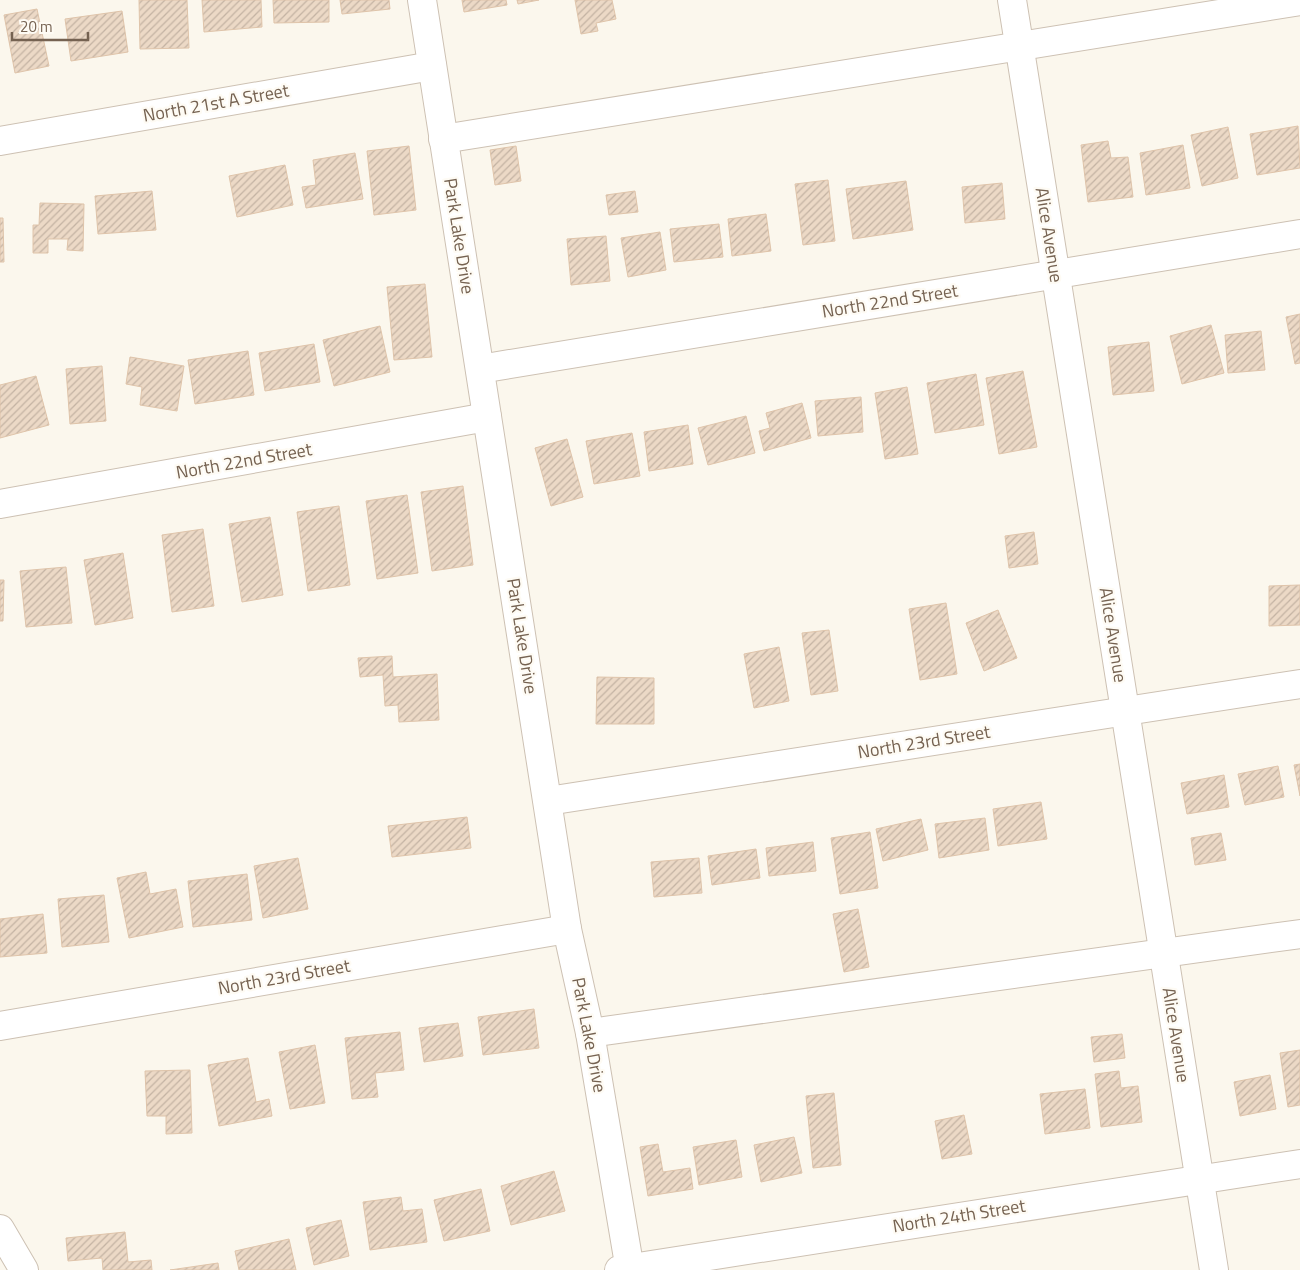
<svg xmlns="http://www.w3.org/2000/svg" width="1300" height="1270" font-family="'Titillium Web',sans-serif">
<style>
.building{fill:url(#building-hatch);stroke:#dfc4aa}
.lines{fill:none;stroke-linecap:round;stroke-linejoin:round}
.minor-casing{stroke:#cdc1b3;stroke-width:30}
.minor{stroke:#fff;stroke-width:28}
.labels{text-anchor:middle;stroke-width:4.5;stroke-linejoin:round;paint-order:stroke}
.street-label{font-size:18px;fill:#756251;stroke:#fefbf4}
</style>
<defs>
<pattern id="building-hatch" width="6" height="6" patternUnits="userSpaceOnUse" patternTransform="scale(1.25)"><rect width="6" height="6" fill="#ecd9c6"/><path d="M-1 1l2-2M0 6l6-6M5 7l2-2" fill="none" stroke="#c4b3a3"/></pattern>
</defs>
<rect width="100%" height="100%" fill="#fbf7ed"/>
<!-- building -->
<g class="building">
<path d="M139 0H187L189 48 140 49Z"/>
<path d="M202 0H261L262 27 204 32Z"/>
<path d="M273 0H329V22L274 23Z"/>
<path d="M340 0H389L390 9 342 14Z"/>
<path d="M462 0H506L507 5 464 12Z"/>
<path d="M517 0H539L518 4Z"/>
<path d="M575 0H612L616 19 596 23 598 31 581 34Z"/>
<path d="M37 9 49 66 15 73 4 15Z"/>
<path d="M122 11 128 52 71 61 65 19Z"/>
<path d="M1298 126 1300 168 1257 175 1250 134Z"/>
<path d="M1228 127 1238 178 1202 186 1191 135Z"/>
<path d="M1108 141 1111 158 1128 157 1133 197 1088 202 1081 145Z"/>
<path d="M1183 145 1190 188 1146 195 1140 153Z"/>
<path d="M409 146 416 210 374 215 367 151Z"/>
<path d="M516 146 521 181 495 185 490 150Z"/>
<path d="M355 153 363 199 306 208 302 187 316 185 313 160Z"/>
<path d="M285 165 293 205 237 217 229 176Z"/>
<path d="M828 180 835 241 803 245 795 184Z"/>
<path d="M906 181 913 230 853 239 846 189Z"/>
<path d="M1002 183 1005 219 965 223 962 187Z"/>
<path d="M152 191 156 230 98 234 95 196Z"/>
<path d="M635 191 638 212 609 215 606 195Z"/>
<path d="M40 203 84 204 83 251 67 250 68 239H48V253H33V225H39Z"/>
<path d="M766 214 771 251 732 256 728 219Z"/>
<path d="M0 218H3L4 262H0Z"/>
<path d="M719 224 723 257 674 262 670 229Z"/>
<path d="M660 232 666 270 628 277 621 238Z"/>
<path d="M606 236 610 281 571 285 567 239Z"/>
<path d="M425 284 432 357 394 360 387 287Z"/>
<path d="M1300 314V363L1295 364 1286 317Z"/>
<path d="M1211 325 1224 373 1182 384 1170 336Z"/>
<path d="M380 326 390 372 334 386 323 340Z"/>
<path d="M1261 331 1265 370 1228 373 1225 335Z"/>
<path d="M1149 342 1154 391 1113 395 1108 347Z"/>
<path d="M314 344 320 382 265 391 259 353Z"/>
<path d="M248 351 254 395 195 404 188 360Z"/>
<path d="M130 357 184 366 177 411 140 405 142 387 126 384Z"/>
<path d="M102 366 106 421 70 424 66 369Z"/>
<path d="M1023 371 1037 447 999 454 986 378Z"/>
<path d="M976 374 984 425 935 433 927 383Z"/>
<path d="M36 376 49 425 0 438V385Z"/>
<path d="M907 387 918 454 885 459 875 393Z"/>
<path d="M861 397 863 432 818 436 815 401Z"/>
<path d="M802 403 811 438 764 451 759 431 770 428 766 413Z"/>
<path d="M746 416 755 453 708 465 698 428Z"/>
<path d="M688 425 693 464 649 471 644 432Z"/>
<path d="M632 433 640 476 594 484 586 441Z"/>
<path d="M567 439 583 497 551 506 535 448Z"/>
<path d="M463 486 473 565 432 571 421 492Z"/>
<path d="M407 495 418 573 377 579 366 501Z"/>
<path d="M339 506 350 585 308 591 297 512Z"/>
<path d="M270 517 283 595 242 602 229 524Z"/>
<path d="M203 529 214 606 172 612 162 535Z"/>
<path d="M1034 532 1038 564 1009 568 1005 536Z"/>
<path d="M123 553 133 618 95 625 84 560Z"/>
<path d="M66 567 72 623 26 627 20 571Z"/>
<path d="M0 580H4L3 621H0Z"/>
<path d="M1300 585V625L1269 626V586Z"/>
<path d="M946 603 957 674 920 680 909 609Z"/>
<path d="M998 610 1017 658 984 671 966 623Z"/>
<path d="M829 630 838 691 811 695 802 633Z"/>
<path d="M779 647 789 701 754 708 744 654Z"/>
<path d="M392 656 393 677 437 674 439 720 399 722 398 705 385 706 383 675 360 677 358 658Z"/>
<path d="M597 677 654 678V724H596Z"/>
<path d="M1300 764V796L1294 765Z"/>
<path d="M1278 766 1284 797 1245 805 1238 774Z"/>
<path d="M1224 775 1229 807 1187 814 1181 783Z"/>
<path d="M1041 802 1047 839 998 846 993 809Z"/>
<path d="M467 817 471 848 392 857 388 826Z"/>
<path d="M985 818 989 850 939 858 935 824Z"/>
<path d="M921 819 928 850 883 861 876 829Z"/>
<path d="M870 832 878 888 840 894 831 838Z"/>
<path d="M1221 833 1226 860 1195 865 1191 838Z"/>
<path d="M813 842 816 871 769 876 766 848Z"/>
<path d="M756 849 760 878 712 885 708 856Z"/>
<path d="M298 858 308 909 263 918 254 866Z"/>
<path d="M699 858 702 893 654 897 651 862Z"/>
<path d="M146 872 150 894 176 889 183 927 129 938 117 878Z"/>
<path d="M247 874 252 920 193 927 188 881Z"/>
<path d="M104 895 109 942 62 947 58 899Z"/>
<path d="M858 909 869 967 844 972 833 914Z"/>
<path d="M43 914 47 953 0 957V919Z"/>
<path d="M534 1009 539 1048 483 1055 478 1017Z"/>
<path d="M458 1023 463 1056 424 1062 419 1028Z"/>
<path d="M400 1032 404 1070 375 1073 378 1097 352 1099 345 1038Z"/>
<path d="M1122 1034 1125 1058 1094 1062 1091 1037Z"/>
<path d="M315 1045 325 1103 290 1109 279 1052Z"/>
<path d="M1300 1050V1105L1288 1107 1280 1053Z"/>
<path d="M248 1058 256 1102 269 1099 272 1116 219 1126 208 1065Z"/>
<path d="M190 1070 192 1133 166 1134V1116H147L145 1071Z"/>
<path d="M1119 1071 1121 1088 1138 1086 1142 1122 1101 1127 1095 1074Z"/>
<path d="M1270 1075 1276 1109 1240 1116 1234 1082Z"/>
<path d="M1085 1089 1090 1128 1045 1134 1040 1094Z"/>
<path d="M834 1093 841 1165 813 1168 806 1096Z"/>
<path d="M964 1115 972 1154 942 1159 935 1121Z"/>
<path d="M794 1137 802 1173 761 1182 754 1145Z"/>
<path d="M736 1140 742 1177 699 1185 693 1147Z"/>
<path d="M658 1144 663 1172 690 1168 693 1189 648 1196 640 1147Z"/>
<path d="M554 1171 565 1211 511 1225 501 1186Z"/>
<path d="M481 1189 490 1231 444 1241 434 1200Z"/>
<path d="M401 1197 403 1211 422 1209 427 1242 370 1250 363 1202Z"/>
<path d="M341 1220 349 1256 314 1265 306 1228Z"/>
<path d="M125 1232 128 1262 151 1260 152 1270H103L102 1258 68 1261 66 1238Z"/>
<path d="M289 1239 296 1270H239L235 1251Z"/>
<path d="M218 1263 219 1270H170Z"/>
</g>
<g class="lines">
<!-- minor casing -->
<g class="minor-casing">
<g id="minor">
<path d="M422 0 567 929 590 1033 630 1270"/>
<path d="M1012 0 1214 1270"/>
<path d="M443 139 1300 1"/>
<path d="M0 141 432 66"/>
<path d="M480 369 1300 234"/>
<path d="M0 504 487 417"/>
<path d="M548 801 1300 684"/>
<path d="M0 1026 567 929"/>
<path d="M590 1033 1300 934"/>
<path d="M0 1229 24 1270"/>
<path d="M619 1270 1300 1164"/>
</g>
</g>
<!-- minor -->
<use href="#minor" class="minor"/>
</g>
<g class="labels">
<!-- street labels -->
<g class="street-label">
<text transform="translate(216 103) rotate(-10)" y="6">North 21st A Street</text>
<text transform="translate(1049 235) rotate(81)" y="6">Alice Avenue</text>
<text transform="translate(459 236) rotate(81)" y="6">Park Lake Drive</text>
<text transform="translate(890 301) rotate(-9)" y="6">North 22nd Street</text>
<text transform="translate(244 461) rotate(-10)" y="6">North 22nd Street</text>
<text transform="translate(1113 635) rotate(81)" y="6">Alice Avenue</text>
<text transform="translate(522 636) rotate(81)" y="6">Park Lake Drive</text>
<text transform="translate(924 742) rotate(-9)" y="6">North 23rd Street</text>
<text transform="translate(284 977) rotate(-10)" y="6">North 23rd Street</text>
<text transform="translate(589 1035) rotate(79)" y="6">Park Lake Drive</text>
<text transform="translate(1176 1035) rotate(81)" y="6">Alice Avenue</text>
<text transform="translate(959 1216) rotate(-9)" y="6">North 24th Street</text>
</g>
</g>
<!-- scale -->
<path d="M12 32v8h76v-8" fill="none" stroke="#756251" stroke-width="2.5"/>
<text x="20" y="32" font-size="15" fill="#756251" stroke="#fefbf4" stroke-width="4" paint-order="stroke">20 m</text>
</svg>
